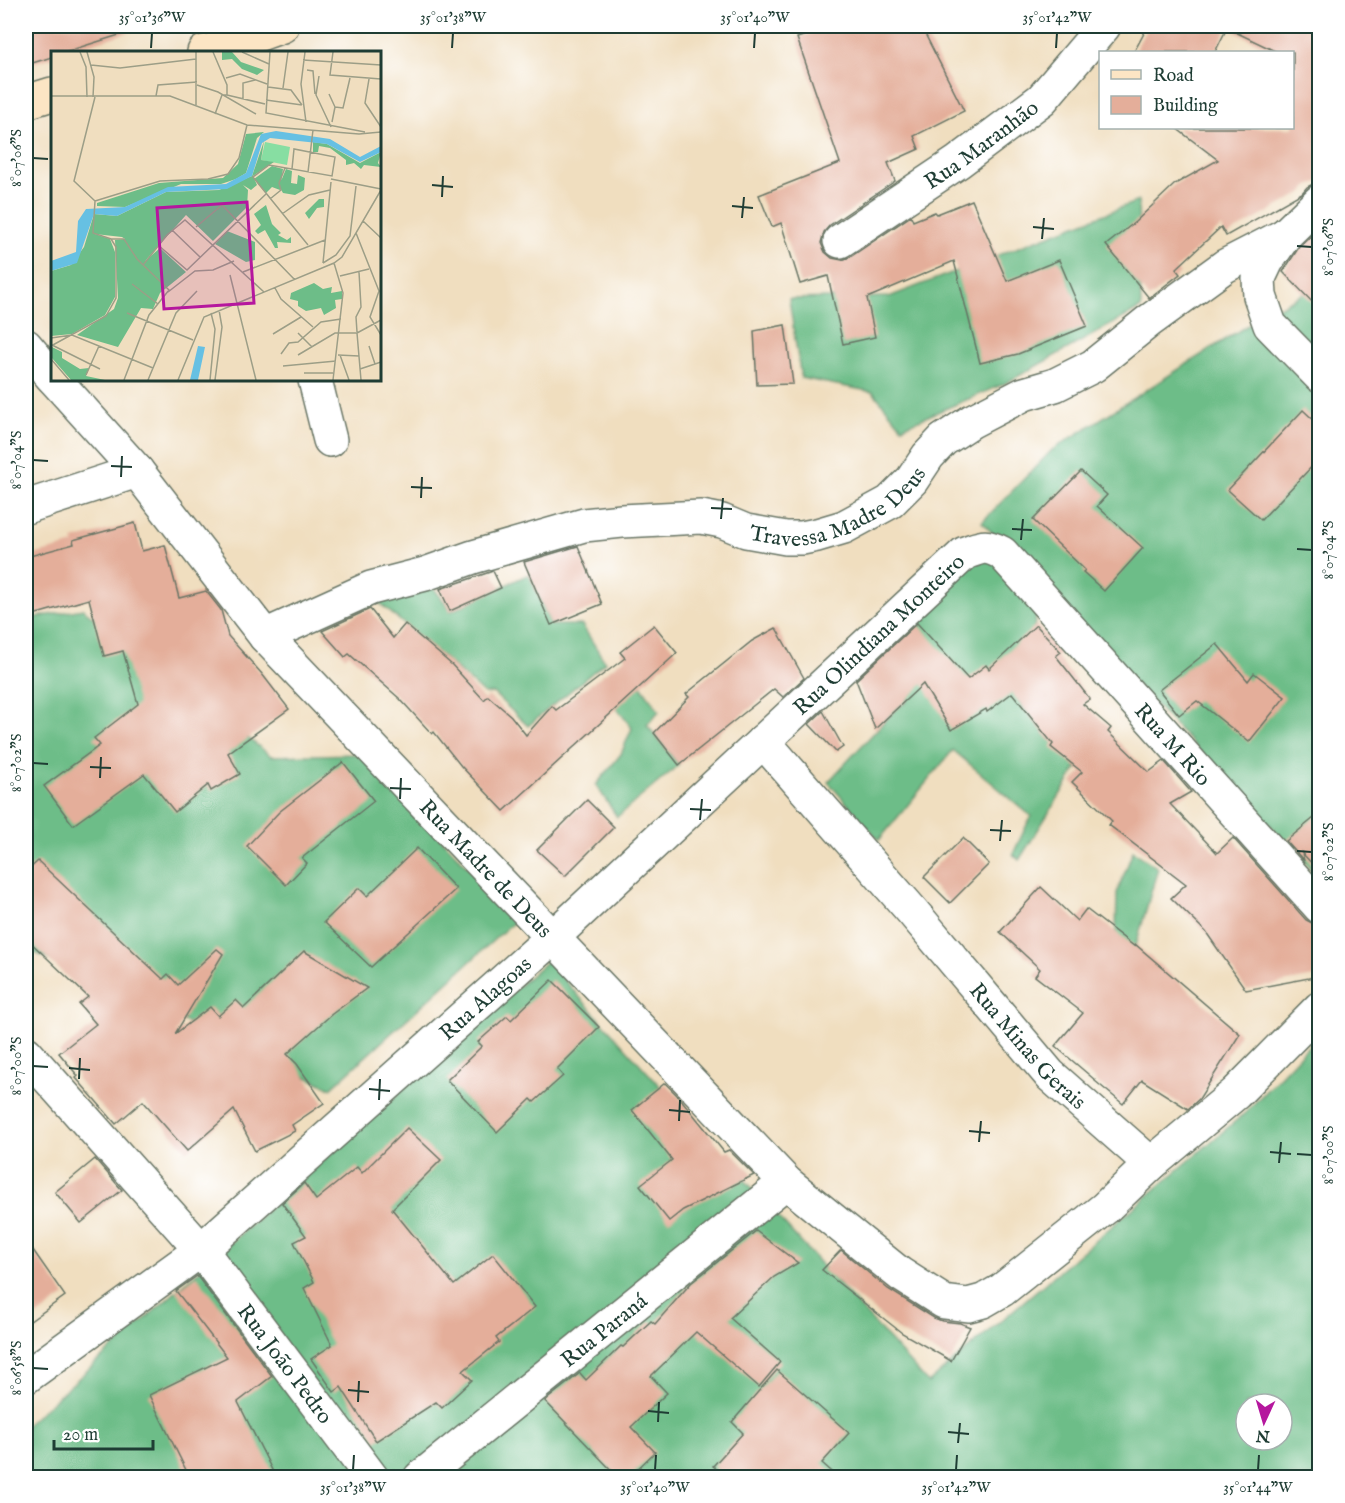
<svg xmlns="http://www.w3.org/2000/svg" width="1345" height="1503" font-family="'IM FELL English',serif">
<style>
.forest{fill:#6dbd88;stroke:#467d5e;stroke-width:1.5;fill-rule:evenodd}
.building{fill:#e4ae9a}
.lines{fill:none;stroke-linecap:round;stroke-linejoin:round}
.street-casing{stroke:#687565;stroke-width:36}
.secondary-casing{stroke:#687565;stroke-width:36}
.street{stroke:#fff;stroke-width:33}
.secondary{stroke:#fce5c4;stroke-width:33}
.ticks{fill:none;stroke:#1f3d34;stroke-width:2}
.labels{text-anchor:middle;stroke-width:4.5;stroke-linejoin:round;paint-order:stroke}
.street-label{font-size:22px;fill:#1f3d34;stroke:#fff}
.inset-road{fill:none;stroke:#9c9e87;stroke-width:1.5}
.view{fill:#b5179e;fill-opacity:0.15;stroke:#b5179e;stroke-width:3}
.inset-edge{fill:none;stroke:#1f3d34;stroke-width:3}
.neatline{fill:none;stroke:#1f3d34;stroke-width:2}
.ticks-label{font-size:15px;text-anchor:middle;fill:#1f3d34}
</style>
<rect width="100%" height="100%" fill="#fff"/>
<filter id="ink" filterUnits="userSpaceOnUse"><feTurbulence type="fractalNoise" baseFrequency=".0167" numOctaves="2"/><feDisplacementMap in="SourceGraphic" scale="12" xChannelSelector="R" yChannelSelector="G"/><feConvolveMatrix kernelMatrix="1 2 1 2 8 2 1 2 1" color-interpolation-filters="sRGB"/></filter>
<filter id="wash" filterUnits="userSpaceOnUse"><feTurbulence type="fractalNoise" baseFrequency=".008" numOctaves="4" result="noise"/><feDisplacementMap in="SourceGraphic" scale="24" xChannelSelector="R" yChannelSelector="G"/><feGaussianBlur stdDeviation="1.35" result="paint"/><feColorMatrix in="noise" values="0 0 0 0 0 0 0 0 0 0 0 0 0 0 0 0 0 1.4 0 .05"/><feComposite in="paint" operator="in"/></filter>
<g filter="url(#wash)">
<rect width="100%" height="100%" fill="#f0debf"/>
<!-- forest -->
<g class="forest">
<path d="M1138 201 1141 308 1004 384 902 427 873 392 801 378 789 299 889 297Z"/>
<path d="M1319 285V877L982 522 1052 450 1259 318Z"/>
<path d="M973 550 994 557 1038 607 1019 702 1046 735 1077 768 1019 860 1013 854 1031 816 953 750 879 840 828 782 897 708 907 702 921 607Z"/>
<path d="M529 574 551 625H582L605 662 528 726 493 693 484 694 452 665 376 600 429 582 451 611Z"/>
<path d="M83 609 271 756 361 754 518 920 508 927 331 1088 26 949V619Z"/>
<path d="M632 673 659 711 647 725 679 765 617 817 596 785 621 754 632 728 607 695Z"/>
<path d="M1133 851 1158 868 1136 945 1121 961 1116 935 1117 893Z"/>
<path d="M547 961 928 1383 1246 1112 1319 1035V1477L26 1478V1425ZM1246 1404H1282V1440H1246Z"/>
</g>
<g id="blocks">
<!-- building -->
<g class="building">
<path d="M26 26H131L132 31 65 52H52V57L26 65Z"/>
<path d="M834 26H921L964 111 914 136 919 149 888 163 895 181 830 225 824 232 821 243 825 252 832 258 842 260 850 257 911 216 913 221 935 212 937 214 972 200 1007 281 1059 260 1087 326 1018 354 980 363 954 261 867 298 875 337 843 344 828 276 800 284 781 223 772 227 759 195 840 163 797 38Z"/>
<path d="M1148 26H1320V182L1315 183 1307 187 1302 193 1226 236 1221 227 1176 269 1180 274 1149 298 1106 245 1135 222 1175 184 1218 160 1176 128H1293V52H1277L1227 28 1215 52H1134Z"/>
<path d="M1320 228V310L1283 272 1299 247Z"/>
<path d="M785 325 793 384 757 385 754 331Z"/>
<path d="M1303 410 1320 426V458L1261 520 1228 490Z"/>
<path d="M1081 471 1107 495 1097 506 1143 548 1104 591 1083 572 1085 570 1033 520Z"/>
<path d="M135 523 142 551 165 545 179 598 206 591 221 610 228 636 262 674 289 709 228 753 240 774 211 791 208 785 175 812 144 774 73 825 44 786 100 745 94 738 138 704 123 651 104 656 89 599 26 617V557L74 544 73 540Z"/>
<path d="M578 546 602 604 551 625 524 562Z"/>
<path d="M493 571 501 588 450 611 440 589Z"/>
<path d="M370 609 393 638 405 624 452 665 484 700 488 696 511 716 526 735 552 706 556 710 625 658 620 652 654 625 677 653 504 811 461 766 434 732 432 734 400 699 349 654 345 657 322 631Z"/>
<path d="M917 623 968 679 986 665 989 669 1036 625 1061 652 1056 656 1090 699 1083 704 1111 728 1108 732 1149 772 1164 761 1191 792 1170 804 1217 853 1233 838 1306 920 1316 925 1320 945V976L1246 990 1206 932 1171 898 1186 884 1109 825 1112 821 1072 782 1082 772 1051 747 1053 744 1012 693 987 712 986 709 951 730 923 684 875 729 856 680Z"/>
<path d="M776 628 804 678 783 697 774 689 679 765 654 733 689 697 686 694 752 641Z"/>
<path d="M1217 644 1248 681 1254 673 1285 697 1249 742 1197 701 1179 715 1159 690Z"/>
<path d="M823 711 843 747 836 752 809 724Z"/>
<path d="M343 762 374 801 302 858 307 863 286 885 247 846 279 812Z"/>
<path d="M587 800 614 827 565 876 537 850Z"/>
<path d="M1320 813V872L1302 853 1304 861 1286 841Z"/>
<path d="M963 838 989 864 950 903 924 877Z"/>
<path d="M417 848 456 889 371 967 324 922 359 888 367 896Z"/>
<path d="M38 861 163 979 168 974 178 985 217 949 223 954 175 1034 210 1007 218 1016 236 1000 244 1008 304 951 367 988 332 1014 287 1054 297 1064 324 1103 292 1125 295 1131 255 1151 234 1110 187 1151 143 1101 116 1124 76 1078 78 1076 59 1053 96 1024 79 1004 88 997 26 938V872Z"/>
<path d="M1041 887 1077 921 1086 909 1134 946 1136 945 1240 1034 1199 1099 1188 1109 1142 1080 1123 1104 1095 1081V1080L1055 1046 1083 1013 1035 976 1040 969 1000 932Z"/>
<path d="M552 980 599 1027 557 1069 563 1076 534 1102 531 1099 497 1132 447 1080 482 1046 478 1042 507 1016 511 1020Z"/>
<path d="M665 1083 679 1097 724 1152 729 1150 754 1175 683 1210 669 1221 640 1185 672 1160 632 1110Z"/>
<path d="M407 1128 441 1160 392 1209 454 1285 493 1254 535 1307 496 1338 499 1342 463 1371 472 1380 442 1408 436 1402 376 1441 341 1387 334 1392 311 1359 332 1345 304 1288 314 1282 294 1242 306 1236 282 1203 304 1183 316 1200 357 1167 362 1173Z"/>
<path d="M95 1159 122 1190 81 1223 55 1192Z"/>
<path d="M756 1231 798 1263 774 1277 730 1318 780 1362 759 1387 696 1332 651 1376 667 1393 631 1427 655 1452 628 1478H619L545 1401 580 1373 586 1380 621 1346 623 1347 651 1321 655 1324 691 1283Z"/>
<path d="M26 1240 65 1296 26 1324Z"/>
<path d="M841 1250 888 1289 934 1318 942 1321 960 1323 970 1327 951 1361 902 1333 822 1270Z"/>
<path d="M197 1276 272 1376 238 1402 276 1478H190L149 1395 227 1357 176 1291Z"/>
<path d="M777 1370 849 1433 822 1463 839 1478H727L713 1466 743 1433 732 1422Z"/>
</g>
</g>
</g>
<g filter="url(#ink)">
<use href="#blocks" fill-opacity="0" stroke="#687565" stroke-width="1.5"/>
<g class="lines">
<!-- street casing -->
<g class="street-casing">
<g id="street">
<path d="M1320 201 1285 235 1267 261 1259 278 1260 296 1270 325 1320 376"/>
<path id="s1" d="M840 241 958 162 1042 99 1104 26"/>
<path d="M26 346 52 377"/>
<path id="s2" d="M55 380 137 471 265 636 786 1182 900 1274 944 1302 968 1305 983 1301 1002 1290 1105 1208 1151 1164 1236 1093 1320 1008"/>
<path d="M315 380 330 440"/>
<path d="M26 507 137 471"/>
<path id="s3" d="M265 636 371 588 425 574 473 557 584 525 622 521 701 517 722 521 746 531 786 538H802L817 535 844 527 890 502 912 480 928 456 943 440 972 421 1024 394 1055 385 1093 366 1149 321 1225 266 1285 235"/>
<path id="s4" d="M763 741 912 911 1050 1075 1151 1164"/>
<path id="s5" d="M26 1053 201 1250 372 1478"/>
<path id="s6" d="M26 1377 201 1250 552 938 965 553C982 547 984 544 1002 553L1320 907"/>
<path id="s7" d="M420 1478 786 1182"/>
</g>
</g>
<!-- secondary casing -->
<g class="secondary-casing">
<g id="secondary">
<path d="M204 52 224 47 282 26"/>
<path d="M26 102 52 94"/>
</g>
</g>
<!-- street -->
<use href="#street" class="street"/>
<!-- secondary -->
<use href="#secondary" class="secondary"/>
</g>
</g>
<!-- ticks -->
<path class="ticks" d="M151 48 152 33M452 48 453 33M754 48 755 33M1056 48 1057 33M33 158 48 159M432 185 453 187M442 197 443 176M732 206 753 208M742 218 744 197M1033 227 1054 229M1042 239 1044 218M1297 246 1312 247M33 460 48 461M111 466 132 467M121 477 122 456M411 487 432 488M421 498 422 477M711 508 732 509M721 519 723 498M1012 529 1032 530M1021 540 1023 519M1297 549 1312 550M33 763 48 764M90 767 111 768M100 778 101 757M390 788 411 789M400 799 401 778M690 809 711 810M700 820 702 799M990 830 1011 831M1000 841 1002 820M1297 851 1312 852M33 1066 48 1067M69 1068 90 1070M79 1079 80 1058M369 1089 390 1091M379 1100 380 1079M669 1110 690 1112M679 1121 680 1100M969 1131 990 1133M979 1142 981 1121M1270 1152 1291 1154M1297 1154 1312 1155M1279 1163 1281 1142M33 1368 48 1369M348 1390 369 1392M358 1402 359 1381M648 1411 669 1413M658 1422 659 1402M948 1432 969 1434M958 1443 960 1423M353 1470 354 1455M655 1470 656 1455M956 1470 957 1455M1258 1470 1259 1455"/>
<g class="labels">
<!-- street labels -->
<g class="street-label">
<text dy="8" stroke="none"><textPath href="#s1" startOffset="171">Rua Maranhão</textPath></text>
<text dy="8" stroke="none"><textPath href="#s3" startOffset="604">Travessa Madre Deus</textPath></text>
<text dy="8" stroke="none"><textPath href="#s6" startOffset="1132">Rua Olindiana Monteiro</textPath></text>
<text dy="8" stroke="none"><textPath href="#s6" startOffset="1546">Rua M Rio</textPath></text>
<text dy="8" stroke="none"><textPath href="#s2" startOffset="652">Rua Madre de Deus</textPath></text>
<text dy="8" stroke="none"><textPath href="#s6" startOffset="596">Rua Alagoas</textPath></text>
<text dy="8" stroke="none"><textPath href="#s4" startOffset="404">Rua Minas Gerais</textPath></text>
<text dy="8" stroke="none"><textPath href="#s7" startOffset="236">Rua Paraná</textPath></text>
<text dy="8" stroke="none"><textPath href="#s5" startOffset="405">Rua João Pedro</textPath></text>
</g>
</g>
<!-- overview -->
<g transform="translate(51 51)">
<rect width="330" height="330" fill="#f0debf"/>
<path d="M214 91 239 96 236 114 210 109Z" fill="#87dea2"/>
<path d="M171 1H181L190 11 213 19 206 24 191 18 181 8 171 9ZM213 81 206 87 195 122 185 128 170 133H130L74 156 46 155V152L108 132 172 127 187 113 195 83ZM213 90 210 109 223 111 202 125 206 134 200 139 192 134 197 139 196 156 162 190 135 164 94 210 109 197 135 221 109 242 102 258 90 257 67 296 26 284 63 258 67 247 64 189 74 188 71 186 44 183 59 188 64 201V246L54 264 21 283 0 285V220L20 214 33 196 43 163 66 165 115 141 168 139 201 125ZM262 91 276 93 309 112 330 101 327 112 330 116 313 114 310 118 303 112 295 114V109L279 97 268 95 267 101H262ZM221 115 232 118 229 139 221 136 215 142 203 128ZM235 118 241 120 240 132 246 133 247 124 254 127 253 139 244 144 232 142 228 135ZM268 148H273V156L266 157 258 168 254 162ZM215 154 221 173 230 182 227 184 236 189 240 186V192L226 191 227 197H224L214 179 207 183 204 180 210 174 203 163ZM176 180 204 191V209L195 211 164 193ZM263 232 272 238 281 236 280 242 291 240V248L284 249 285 257 273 264 270 257 255 260 247 255V250L239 248 240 242ZM1 296 11 301V307L29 318 38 317 35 325 54 329H20L0 306Z" fill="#6dbd88"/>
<path d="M225 80 279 88 309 106 330 95V101L309 111 276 93 219 87 211 92 201 125 176 138 115 141 66 165 43 163 26 212 0 220V210L25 201 27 170 35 158 74 156 117 136 175 133 195 122 210 83ZM147 295 154 296 147 329H139Z" fill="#66c0e3"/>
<path class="inset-road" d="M29 1 35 16 36 46M36 1 43 26 42 46M162 1 176 34V44H172M191 1 218 13M219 1 215 62 314 81M254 1 250 33 255 71M282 1 279 24 330 28M252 9 330 14M40 14 69 17 145 8M256 19 262 20 264 43M268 25 265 44 280 76M175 27 189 23 216 33M318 28 314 52 330 76M146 34 167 41 205 63M217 36 240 39 251 54M232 37 237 1M278 43 284 56 281 71M176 44 214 53M0 45H119L196 74 308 83 330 81M105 45 107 34 146 31M192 48V32L204 29M215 49 251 54M145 54V1M284 56 292 57 299 27M164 63 171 44M241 118 243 98 284 106 281 125 218 114 202 126 257 194M257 121 262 79M280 128 330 138M219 148 230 139 228 132 234 117M44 150 109 130 157 128 177 123 188 107 196 74M231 163 258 144 279 139M312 170 330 187M145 176 171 154 244 229M121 179 149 206M305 182 328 240 319 266 330 284M60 188H73L86 208 118 239 98 264 73 329M107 194 136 219 215 143M272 212 285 204 299 185 305 135M272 212 280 131M92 214 116 184 134 169 213 241M192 221 274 189M179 224 205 329M289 225 318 218M81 233 107 253M224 237 230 248 262 276M117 241 144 220 162 219 183 210M76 262 142 289M306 281 305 266 310 256 308 221M247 282 261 296M306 282 310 329M306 282 330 269M222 283 250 266M0 287 21 284 102 317M1 294 49 318M0 295 55 265 65 247V196L60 188 42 182 44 150 23 130 44 46M318 295 324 313M230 303 238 292 247 291 270 271 290 268M247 304 284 282H306M287 304 308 305M289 304 298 329M0 308 18 329M232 315 285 310M309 318 330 311M253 322H282M35 324 48 295M97 329 125 262 146 240M127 329 153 266 283 212 291 206 330 139M159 329 164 278 160 262M164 329 171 276 168 259M282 329 292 242 283 212"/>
<path class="view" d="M196 151 203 252 113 258 106 157Z"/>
<rect width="330" height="330" class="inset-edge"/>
</g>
<!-- margin -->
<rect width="1345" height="1503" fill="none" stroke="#fff" stroke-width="66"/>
<!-- legend -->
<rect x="1099" y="51" width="195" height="78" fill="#ffffff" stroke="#a5b1ae" stroke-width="1.5"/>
<rect x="1111" y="70" width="30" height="9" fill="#fce5c4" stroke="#a5b1ae" stroke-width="1.5"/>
<text x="1153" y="81" font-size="18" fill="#1f3d34">Road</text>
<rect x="1111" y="96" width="30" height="18" fill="#e4ae9a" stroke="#a5b1ae" stroke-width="1.5"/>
<text x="1153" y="111" font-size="18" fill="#1f3d34">Building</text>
<!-- north arrow -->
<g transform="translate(1264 1422) rotate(184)"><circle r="28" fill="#ffffff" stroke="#a5b1ae" stroke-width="1.5"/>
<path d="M0-4.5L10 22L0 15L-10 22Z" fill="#b5179e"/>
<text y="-9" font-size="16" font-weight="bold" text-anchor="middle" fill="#1f3d34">N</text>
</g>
<!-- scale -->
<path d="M54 1440v9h99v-9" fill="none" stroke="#1f3d34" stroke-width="3"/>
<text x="63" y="1440" font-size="18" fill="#1f3d34" stroke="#ffffff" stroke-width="4.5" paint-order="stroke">20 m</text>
<rect x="33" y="33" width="1279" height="1437" class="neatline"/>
<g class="ticks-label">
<text x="152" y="22">35°01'36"W</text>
<text x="453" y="22">35°01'38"W</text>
<text x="755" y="22">35°01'40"W</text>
<text x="1057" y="22">35°01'42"W</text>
<text transform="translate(16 158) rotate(-90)" y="5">8°07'06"S</text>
<text transform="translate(1328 247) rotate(-90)" y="5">8°07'06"S</text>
<text transform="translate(16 460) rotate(-90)" y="5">8°07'04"S</text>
<text transform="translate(1328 550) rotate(-90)" y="5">8°07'04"S</text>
<text transform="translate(16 763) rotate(-90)" y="5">8°07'02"S</text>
<text transform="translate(1328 852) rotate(-90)" y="5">8°07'02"S</text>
<text transform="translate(16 1066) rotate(-90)" y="5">8°07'00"S</text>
<text transform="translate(1328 1155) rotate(-90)" y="5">8°07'00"S</text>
<text transform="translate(16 1368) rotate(-90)" y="5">8°06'58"S</text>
<text x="353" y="1492">35°01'38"W</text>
<text x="655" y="1492">35°01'40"W</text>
<text x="956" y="1492">35°01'42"W</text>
<text x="1258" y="1492">35°01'44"W</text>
</g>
</svg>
